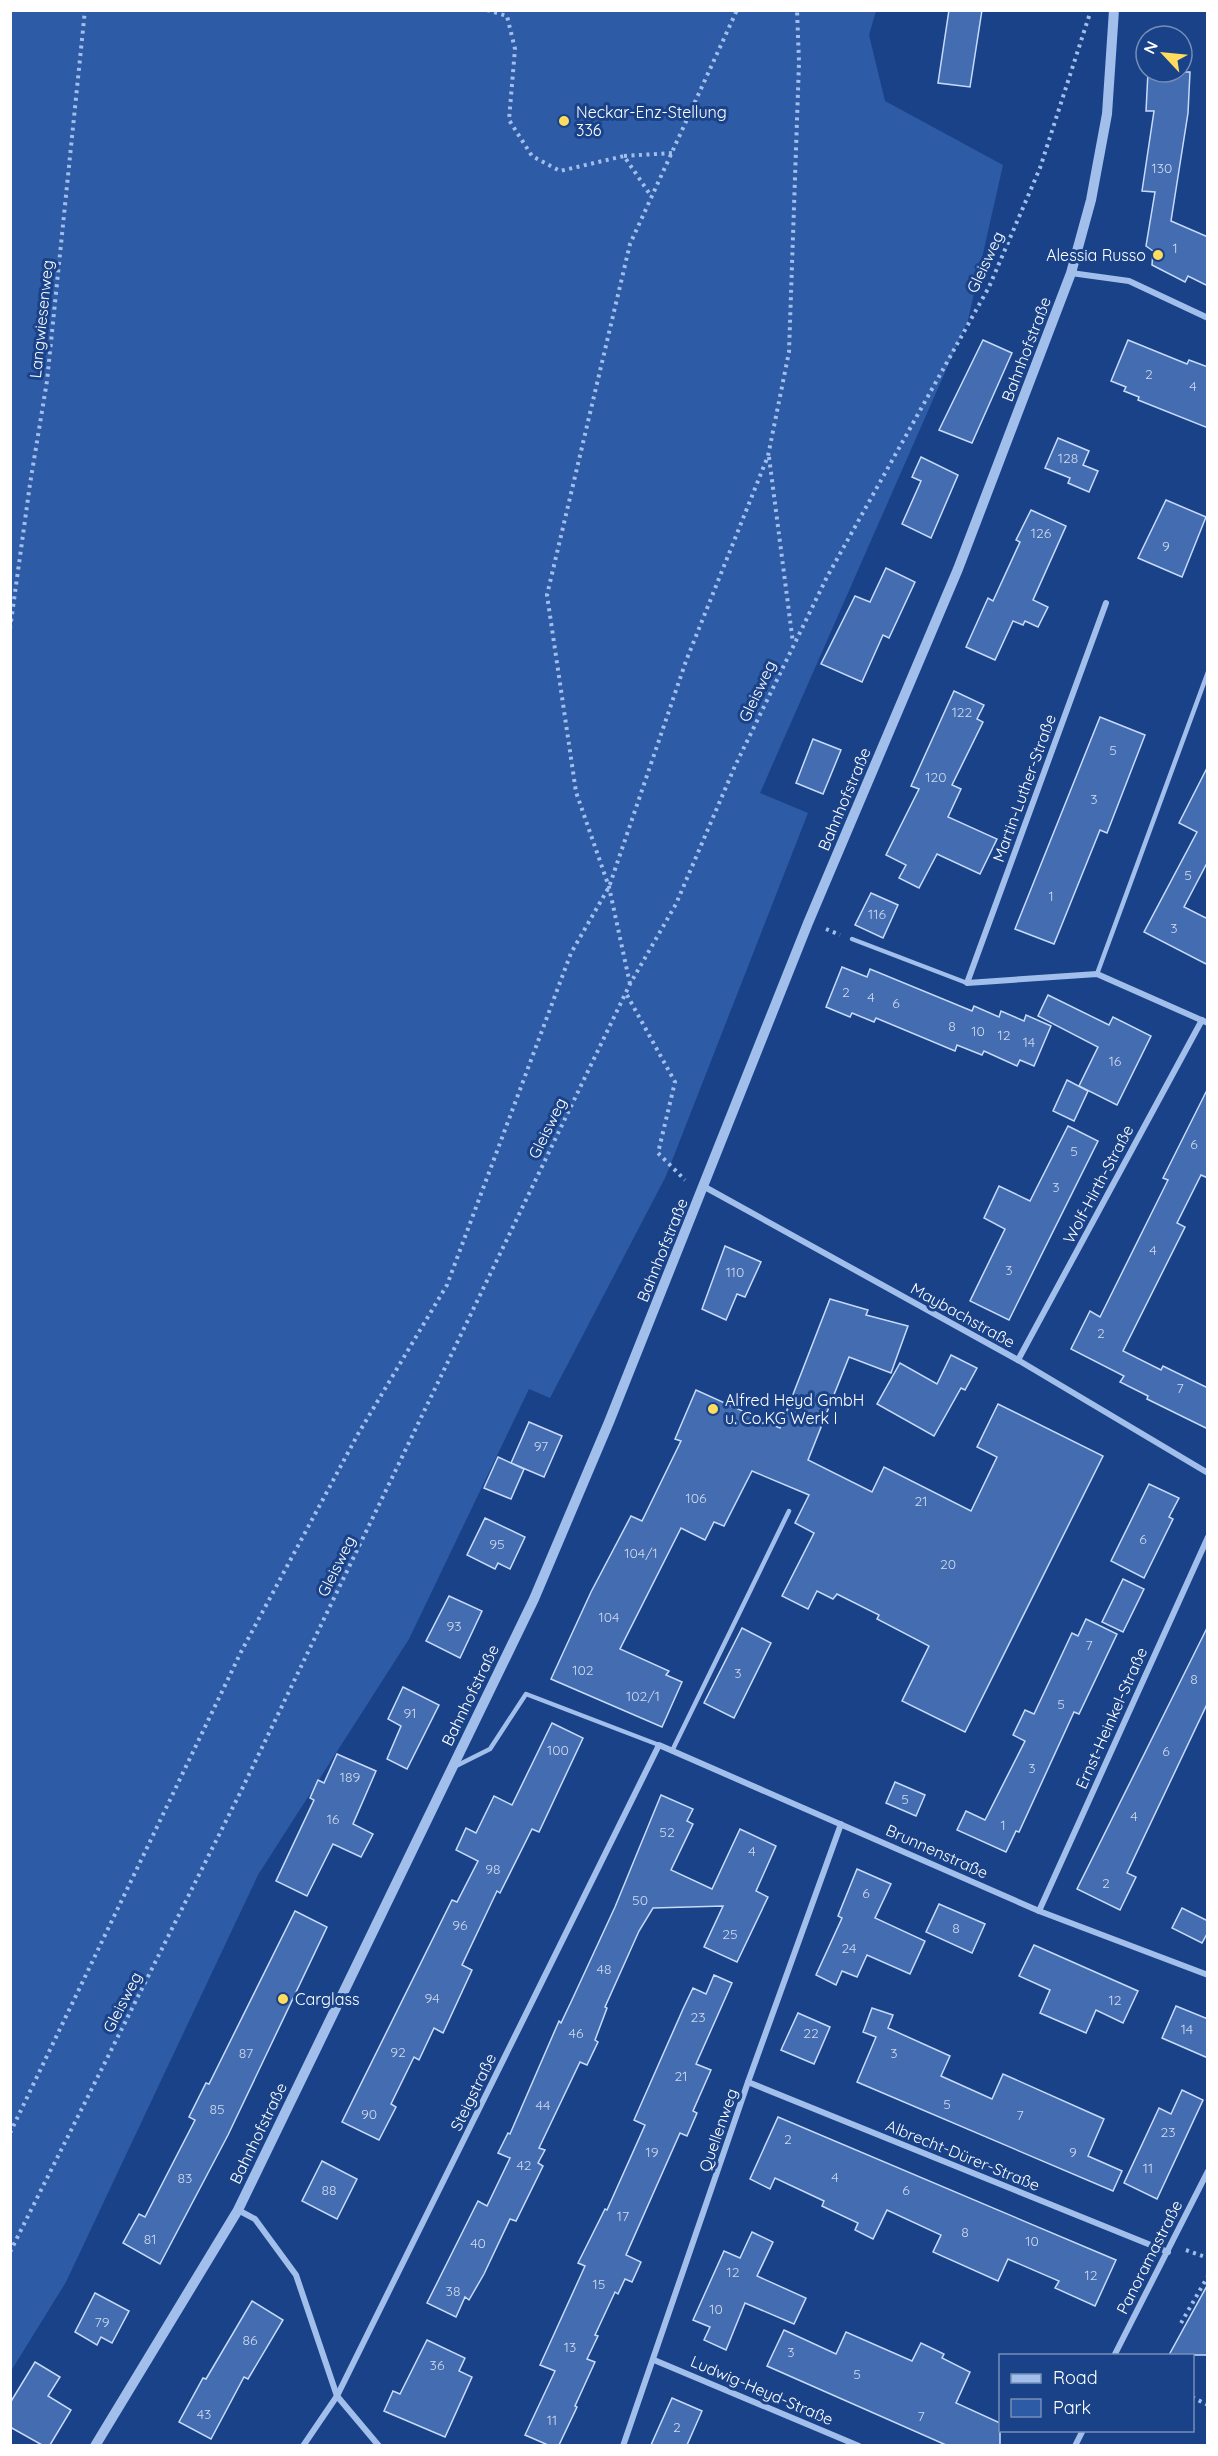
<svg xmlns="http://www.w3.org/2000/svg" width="1218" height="2456" font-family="Quicksand,sans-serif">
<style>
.green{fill:#2d5ba6}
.building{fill:#436cb1;stroke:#c7dbf9;stroke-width:1.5}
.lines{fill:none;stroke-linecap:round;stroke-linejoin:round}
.path{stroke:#a2bfec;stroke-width:4;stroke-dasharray:3 4.5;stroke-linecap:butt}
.service{stroke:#a2bfec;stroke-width:4.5}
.minor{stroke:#a2bfec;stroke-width:6}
.tertiary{stroke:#a2bfec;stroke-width:10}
.poi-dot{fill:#ffdb5e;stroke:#1a4288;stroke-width:2}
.labels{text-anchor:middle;stroke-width:6;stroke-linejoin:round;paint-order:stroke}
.number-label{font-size:14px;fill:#d0daec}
.poi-label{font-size:16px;fill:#fff;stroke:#1a4288;text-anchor:start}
.street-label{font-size:16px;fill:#fff;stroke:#1a4288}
</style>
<rect width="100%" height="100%" fill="#1a4288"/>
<!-- green -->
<path class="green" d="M11 11H876L869 35 885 101 1003 165 968 320 760 793 808 813 666 1176 550 1398 529 1389 409 1639 258 1875 66 2282 11 2371Z"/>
<!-- building -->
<g class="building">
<path d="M949 10H982L970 87 938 83Z"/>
<path d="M1148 72H1190L1188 113 1171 221 1208 237V286L1188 276 1185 282 1152 265 1153 251 1146 246 1155 192 1142 191 1154 111H1146Z"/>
<path d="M983 340 1012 353 972 443 939 430Z"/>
<path d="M1128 340 1187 364 1189 360 1208 367V428L1138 400 1139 397 1124 391 1126 387 1111 381Z"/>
<path d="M1058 438 1089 451 1083 465 1098 471 1089 492 1068 483 1070 478 1045 468Z"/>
<path d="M921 457 958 475 931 538 902 524 921 481 912 477Z"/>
<path d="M1166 500 1206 517 1182 577 1138 558Z"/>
<path d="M1031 510 1066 526 1033 600 1048 607 1038 627 1025 621 1023 625 1013 621 995 660 966 647 988 598 993 601 1020 542 1016 540Z"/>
<path d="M886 568 915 582 889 638 883 635 862 682 821 664 855 596 870 602Z"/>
<path d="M954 691 984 705 977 719 983 722 952 785 961 789 948 817 997 839 980 874 937 854 919 888 899 878 906 865 886 855 919 789 911 786Z"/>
<path d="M1100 717 1145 735 1107 833 1100 830 1054 944 1015 929Z"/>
<path d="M813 739 841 750 823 794 796 783Z"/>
<path d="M1208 766V861L1184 907 1208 919V965L1144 932 1197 832 1179 823Z"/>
<path d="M871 893 898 905 883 938 855 925Z"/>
<path d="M842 967 867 977 870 969 972 1011 974 1006 999 1017 1001 1011 1024 1021 1026 1015 1051 1026 1034 1066 1020 1060 1017 1066 984 1051 982 1055 957 1045 955 1051 876 1018 874 1022 852 1013 850 1017 826 1007Z"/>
<path d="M1048 995 1109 1025 1113 1017 1151 1036 1117 1105 1079 1086 1098 1047 1038 1016Z"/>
<path d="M1067 1080 1088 1091 1074 1121 1053 1111Z"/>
<path d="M1208 1088V1178L1201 1175 1177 1223 1185 1227 1123 1351 1161 1370 1163 1366 1208 1388V1429L1147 1399 1148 1396 1120 1382 1124 1376 1071 1349 1090 1311 1100 1317 1168 1180 1163 1178Z"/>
<path d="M1068 1126 1098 1141 1009 1320 970 1301 1005 1229 984 1218 999 1186 1030 1201Z"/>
<path d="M725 1246 761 1262 745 1297 737 1294 726 1320 702 1309Z"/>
<path d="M830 1299 868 1310 866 1315 908 1326 891 1373 849 1357 808 1460 872 1492 884 1467 971 1511 997 1457 977 1447 998 1404 1103 1456 965 1732 902 1701 929 1646 877 1619 879 1615 837 1594 833 1599 817 1591 808 1609 782 1596 814 1533 795 1523 809 1495 752 1471 724 1526 714 1522 705 1540 681 1528 620 1649 669 1671 666 1675 682 1682 662 1727 551 1679 591 1592 631 1516 642 1521 681 1441 675 1439 696 1390 780 1428Z"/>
<path d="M951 1355 977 1368 965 1390 961 1388 934 1436 877 1404 900 1363 937 1384Z"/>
<path d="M529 1422 562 1436 544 1477 511 1463Z"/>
<path d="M498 1457 524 1469 511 1499 484 1488Z"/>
<path d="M1149 1484 1179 1498 1169 1517 1173 1519 1144 1578 1111 1561Z"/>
<path d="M485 1518 525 1537 510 1569 498 1563 495 1569 467 1555Z"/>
<path d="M1123 1579 1144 1589 1123 1632 1102 1622Z"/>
<path d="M449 1596 482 1611 460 1658 426 1641Z"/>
<path d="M1086 1619 1117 1634 1079 1714 1074 1712 1019 1832 1016 1831 1006 1852 957 1830 966 1811 985 1820 1025 1741 1013 1735 1025 1710 1034 1714 1072 1633 1078 1636Z"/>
<path d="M1208 1626V1702L1127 1873 1136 1877 1120 1910 1077 1889Z"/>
<path d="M742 1628 771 1643 734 1718 704 1703Z"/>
<path d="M403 1687 439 1705 407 1769 387 1759 401 1726 388 1719Z"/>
<path d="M552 1723 583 1738 539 1832 532 1829 500 1893 497 1891 462 1965 472 1970 443 2033 434 2028 419 2060 414 2057 391 2104 396 2107 379 2140 342 2122 452 1900 457 1902 478 1861 456 1850 466 1828 476 1833 494 1796 512 1805Z"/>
<path d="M337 1754 376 1771 353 1824 373 1834 361 1857 333 1844 307 1896 276 1881 314 1800 310 1798 318 1780 324 1783Z"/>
<path d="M895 1782 925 1795 916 1816 886 1803Z"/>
<path d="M661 1795 693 1809 687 1821 693 1824 671 1870 712 1889 740 1829 776 1846 756 1891 768 1897 737 1962 704 1947 723 1906 653 1908 639 1931 605 2007 607 2008 595 2040 598 2042 587 2065 580 2062 539 2148 545 2150 538 2163 543 2166 516 2221 510 2219 484 2274 469 2300 465 2297 456 2317 427 2303 478 2201 487 2206 510 2158 498 2153 508 2133 510 2134 559 2021 561 2023 571 2002 615 1907Z"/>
<path d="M857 1869 891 1884 875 1918 925 1941 910 1974 867 1955 857 1977 842 1971 836 1985 816 1975 842 1918 838 1916Z"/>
<path d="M939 1904 985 1924 972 1953 926 1932Z"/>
<path d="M1182 1908 1208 1921V1932L1202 1943 1172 1928Z"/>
<path d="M295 1911 327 1927 228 2135 160 2264 123 2243 139 2214 145 2217 195 2120 189 2117 206 2083 209 2084Z"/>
<path d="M1034 1945 1138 1991 1123 2023 1096 2010 1086 2033 1040 2013 1050 1990 1019 1976Z"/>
<path d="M714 1975 732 1983 696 2064 711 2070 693 2111 697 2113 687 2136 680 2133 626 2255 641 2262 632 2282 625 2279 618 2294 615 2292 595 2335 598 2336 587 2359 595 2362 575 2406 577 2407 559 2445H548L525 2435 555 2371 540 2365 585 2266 578 2263 605 2209 607 2210 645 2125 634 2120 683 2009 693 1988 706 1994Z"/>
<path d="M1176 2006 1208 2019V2058L1162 2038Z"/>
<path d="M872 2008 893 2015 888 2028 950 2056 941 2076 992 2099 1003 2074 1104 2119 1088 2156 1122 2171 1113 2191 857 2082 876 2037 863 2032Z"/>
<path d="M798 2013 830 2027 814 2064 781 2050Z"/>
<path d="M1182 2090 1203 2100 1157 2199 1124 2183 1159 2108 1171 2114Z"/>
<path d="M778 2117 1116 2260 1095 2306 1055 2288 1059 2281 1008 2259 998 2281 933 2252 941 2235 887 2210 873 2239 855 2230 858 2223 822 2206 824 2201 775 2178 770 2189 750 2179Z"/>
<path d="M322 2161 357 2179 337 2219 302 2201Z"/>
<path d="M752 2232 773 2242 757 2276 806 2298 794 2324 745 2303 726 2350 704 2340 710 2327 693 2320 724 2251 740 2258Z"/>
<path d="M1208 2284V2355H1169Z"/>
<path d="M95 2293 129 2311 112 2343 101 2337 97 2345 75 2332Z"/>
<path d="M252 2301 283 2320 248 2379 244 2377 211 2439 179 2422 203 2378 206 2379Z"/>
<path d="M784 2330 836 2354 846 2332 912 2361 921 2343 944 2354 942 2358 970 2372 956 2403 1000 2423V2445H946L767 2366Z"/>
<path d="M427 2340 465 2358 459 2371 472 2377 445 2437 384 2411 393 2391 400 2394Z"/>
<path d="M35 2362 60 2377 48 2396 71 2410 50 2445H42L10 2427V2403Z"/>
<path d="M672 2398 702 2411 687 2445H651Z"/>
</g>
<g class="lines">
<!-- path -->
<g class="path">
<path d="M487 10 507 16 515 49 509 120 532 156 560 171 624 156 651 196"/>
<path d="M624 156 672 153"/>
<path d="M769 457 793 643"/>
<path d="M10 629 30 484 47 381 85 10"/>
<path d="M826 929 840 935"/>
<path d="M630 984 609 887 576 792 547 595 630 244 737 10"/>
<path d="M627 995 675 1082 658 1153 685 1180"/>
<path d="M10 2133 241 1652 358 1434 447 1285 571 953 609 887 686 661 768 456 789 352 799 62 797 10"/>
<path d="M1186 2250 1208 2258"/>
<path d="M10 2252 242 1789 630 984 676 904 735 766 827 577 989 287 1040 168 1091 10"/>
<path d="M1181 2323 1208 2276"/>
<path d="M1192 2397 1208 2405"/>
</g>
<!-- service -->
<g class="service">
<path d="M852 939 967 983"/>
<path d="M1097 974 1208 672"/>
<path d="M672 1751 789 1511"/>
<path d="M456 1766 490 1749 526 1694 659 1745"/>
</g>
<!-- minor -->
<g class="minor">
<path d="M1071 273 1129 281 1208 318"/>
<path d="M1106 603 967 983 1097 974 1208 1023"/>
<path d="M703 1186 1018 1360 1208 1473"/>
<path d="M1018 1360 1202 1020"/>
<path d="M1039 1911 1208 1537"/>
<path d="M748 2082 1168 2252"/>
<path d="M238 2210 255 2219 296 2275 337 2396 379 2446"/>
<path d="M1114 2356 1208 2171"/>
<path d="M654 2360 859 2446"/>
<path d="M303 2446 337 2396 659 1745 1039 1911 1208 1975"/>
<path d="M623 2446 748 2082 841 1824"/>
<path d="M1075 2446 1083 2430"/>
</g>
<!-- tertiary -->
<path class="tertiary" d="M95 2446 238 2210 534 1599 609 1422 808 923 958 569 1071 273 1091 200 1107 114 1114 10"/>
</g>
<!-- markers -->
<g class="poi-dot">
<circle cx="564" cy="121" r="6"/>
<circle cx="1158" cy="255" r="6"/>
<circle cx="713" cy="1409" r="6"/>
<circle cx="283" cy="1999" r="6"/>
</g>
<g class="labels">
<!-- number labels -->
<g class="number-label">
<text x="1162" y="173">130</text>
<text x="1175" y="253">1</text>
<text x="1149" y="379">2</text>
<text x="1193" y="391">4</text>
<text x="1068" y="463">128</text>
<text x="1041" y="538">126</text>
<text x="1166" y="551">9</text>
<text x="962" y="717">122</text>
<text x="1113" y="755">5</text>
<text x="936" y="782">120</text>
<text x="1094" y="804">3</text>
<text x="1188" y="880">5</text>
<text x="1051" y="901">1</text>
<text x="877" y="919">116</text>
<text x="1174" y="933">3</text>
<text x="846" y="997">2</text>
<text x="871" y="1002">4</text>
<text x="896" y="1008">6</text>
<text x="952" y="1031">8</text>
<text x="978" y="1036">10</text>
<text x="1004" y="1040">12</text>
<text x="1029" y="1047">14</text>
<text x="1115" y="1066">16</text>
<text x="1194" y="1149">6</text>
<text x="1074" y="1156">5</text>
<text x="1056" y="1192">3</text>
<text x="1153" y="1255">4</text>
<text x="1009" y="1275">3</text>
<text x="735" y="1277">110</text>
<text x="1101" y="1338">2</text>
<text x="1180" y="1393">7</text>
<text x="541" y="1451">97</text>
<text x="696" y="1503">106</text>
<text x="921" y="1506">21</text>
<text x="1143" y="1544">6</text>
<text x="497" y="1549">95</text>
<text x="641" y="1558">104/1</text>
<text x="948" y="1569">20</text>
<text x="609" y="1622">104</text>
<text x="454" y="1631">93</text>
<text x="1089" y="1650">7</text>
<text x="583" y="1675">102</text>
<text x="738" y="1678">3</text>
<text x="1194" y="1684">8</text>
<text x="643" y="1701">102/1</text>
<text x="1061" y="1709">5</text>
<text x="410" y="1718">91</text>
<text x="558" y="1755">100</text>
<text x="1166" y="1756">6</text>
<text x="1032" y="1773">3</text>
<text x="350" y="1782">189</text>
<text x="905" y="1804">5</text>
<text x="1134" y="1821">4</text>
<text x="333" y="1824">16</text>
<text x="1003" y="1830">1</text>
<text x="667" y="1837">52</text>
<text x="752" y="1856">4</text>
<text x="493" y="1874">98</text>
<text x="1106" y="1888">2</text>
<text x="866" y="1898">6</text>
<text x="640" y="1905">50</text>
<text x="460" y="1930">96</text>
<text x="956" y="1933">8</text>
<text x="730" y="1939">25</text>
<text x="849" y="1953">24</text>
<text x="604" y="1974">48</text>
<text x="432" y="2003">94</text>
<text x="1115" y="2005">12</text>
<text x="698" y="2022">23</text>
<text x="1187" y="2034">14</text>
<text x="576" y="2038">46</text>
<text x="811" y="2038">22</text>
<text x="398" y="2057">92</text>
<text x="246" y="2058">87</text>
<text x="894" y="2058">3</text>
<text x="681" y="2081">21</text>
<text x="947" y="2109">5</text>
<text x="543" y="2110">44</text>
<text x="217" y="2114">85</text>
<text x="369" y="2119">90</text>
<text x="1020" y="2120">7</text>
<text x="1168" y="2137">23</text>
<text x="788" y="2144">2</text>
<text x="652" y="2157">19</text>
<text x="1073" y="2157">9</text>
<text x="524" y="2170">42</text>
<text x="1148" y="2173">11</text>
<text x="835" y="2182">4</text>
<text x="185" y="2183">83</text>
<text x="329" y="2195">88</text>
<text x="906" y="2195">6</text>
<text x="623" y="2221">17</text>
<text x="965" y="2237">8</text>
<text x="150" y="2244">81</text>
<text x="1032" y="2246">10</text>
<text x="478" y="2248">40</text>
<text x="733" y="2277">12</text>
<text x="1091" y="2280">12</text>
<text x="599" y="2289">15</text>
<text x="453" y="2296">38</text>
<text x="716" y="2314">10</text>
<text x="102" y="2327">79</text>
<text x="250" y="2345">86</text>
<text x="570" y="2352">13</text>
<text x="791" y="2357">3</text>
<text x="437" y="2370">36</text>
<text x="857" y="2379">5</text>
<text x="204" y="2419">43</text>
<text x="921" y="2421">7</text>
<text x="552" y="2425">11</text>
<text x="677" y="2432">2</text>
</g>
<!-- poi labels -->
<g class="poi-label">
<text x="576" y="118">Neckar-Enz-Stellung<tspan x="576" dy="18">336</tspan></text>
<text x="1146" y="261" text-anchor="end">Alessia Russo</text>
<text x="725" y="1406">Alfred Heyd GmbH<tspan x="725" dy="18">u. Co.KG Werk I</tspan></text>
<text x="295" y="2005">Carglass</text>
</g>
<!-- street labels -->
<g class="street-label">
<text transform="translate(985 262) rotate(-65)" y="6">Gleisweg</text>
<text transform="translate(41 319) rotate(-84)" y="6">Langwiesenweg</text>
<text transform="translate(1026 349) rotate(-69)" y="6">Bahnhofstraße</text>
<text transform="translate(757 691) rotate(-65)" y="6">Gleisweg</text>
<text transform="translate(1024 788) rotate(-70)" y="6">Martin-Luther-Straße</text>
<text transform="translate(844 799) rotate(-67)" y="6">Bahnhofstraße</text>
<text transform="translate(547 1128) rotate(-64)" y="6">Gleisweg</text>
<text transform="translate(1098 1184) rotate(-62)" y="6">Wolf-Hirth-Straße</text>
<text transform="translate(662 1250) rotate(-68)" y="6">Bahnhofstraße</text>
<text transform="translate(963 1315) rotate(29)" y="6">Maybachstraße</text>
<text transform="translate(336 1566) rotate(-64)" y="6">Gleisweg</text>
<text transform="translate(470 1695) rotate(-64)" y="6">Bahnhofstraße</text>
<text transform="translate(1111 1718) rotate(-66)" y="6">Ernst-Heinkel-Straße</text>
<text transform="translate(937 1851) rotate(24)" y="6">Brunnenstraße</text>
<text transform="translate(122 2002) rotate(-63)" y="6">Gleisweg</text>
<text transform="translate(473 2092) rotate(-64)" y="6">Steigstraße</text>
<text transform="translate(718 2130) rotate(-71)" y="6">Quellenweg</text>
<text transform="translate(258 2133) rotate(-64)" y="6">Bahnhofstraße</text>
<text transform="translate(963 2155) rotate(22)" y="6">Albrecht-Dürer-Straße</text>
<text transform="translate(1149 2257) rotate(-63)" y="6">Panoramastraße</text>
<text transform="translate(762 2390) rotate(23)" y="6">Ludwig-Heyd-Straße</text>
</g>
</g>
<!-- border -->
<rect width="1218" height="2456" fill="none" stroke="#ffffff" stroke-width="24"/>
<!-- legend -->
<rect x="999" y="2354" width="195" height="78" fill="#1a4288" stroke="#768eb8" stroke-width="1.5"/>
<rect x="1011" y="2374" width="30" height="9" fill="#a2bfec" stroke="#768eb8" stroke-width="1.5"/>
<text x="1053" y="2384" font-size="18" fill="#ffffff">Road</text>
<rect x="1011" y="2399" width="30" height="18" fill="#2d5ba6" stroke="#768eb8" stroke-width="1.5"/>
<text x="1053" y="2414" font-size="18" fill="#ffffff">Park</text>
<!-- north arrow -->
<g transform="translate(1164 54) rotate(296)"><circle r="28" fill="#1a4288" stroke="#768eb8" stroke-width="1.5"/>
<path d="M0-4.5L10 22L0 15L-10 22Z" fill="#ffdb5e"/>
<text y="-9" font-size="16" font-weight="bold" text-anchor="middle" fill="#ffffff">N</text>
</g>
</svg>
